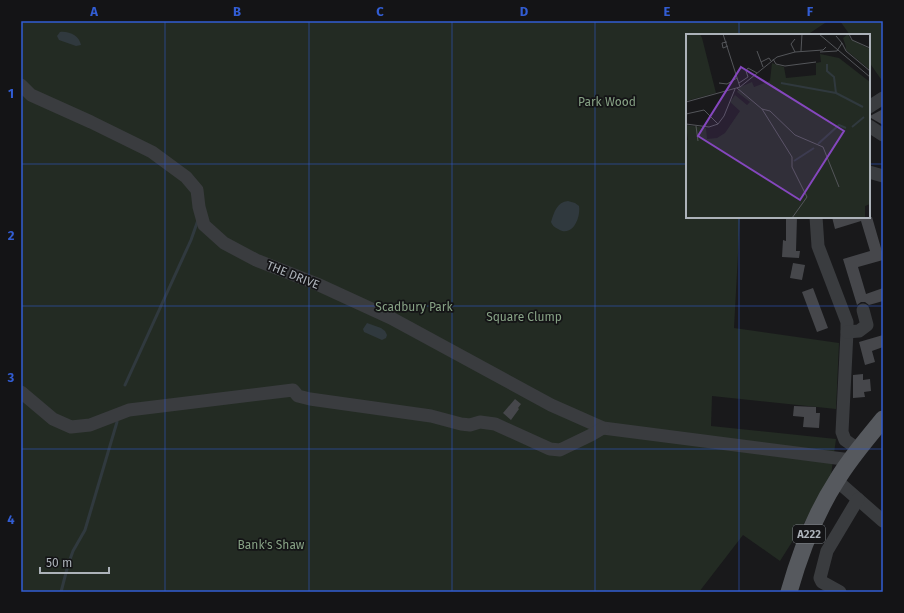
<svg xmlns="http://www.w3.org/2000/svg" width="904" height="613" font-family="'Fira Sans',sans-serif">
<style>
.green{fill:#232b23}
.water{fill:#30393e}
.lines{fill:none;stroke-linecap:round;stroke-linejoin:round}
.stream{stroke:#30393e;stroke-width:3}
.building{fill:#46474b}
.minor{stroke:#3a3c3f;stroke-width:13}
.major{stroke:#56595e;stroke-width:17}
.grid{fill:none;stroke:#325dd3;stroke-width:1;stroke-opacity:0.55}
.labels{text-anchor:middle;stroke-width:3.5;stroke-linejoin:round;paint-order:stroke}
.shield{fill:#141416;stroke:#7e8388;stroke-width:1}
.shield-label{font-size:11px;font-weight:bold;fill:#acb2b9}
.park-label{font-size:12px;fill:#87a285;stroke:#141416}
.street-label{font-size:12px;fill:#acb2b9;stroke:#141416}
.inset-river{fill:none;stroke:#30393e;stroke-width:2}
.inset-road{fill:none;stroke:#54565a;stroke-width:1}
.view{fill:#8547be;fill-opacity:0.15;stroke:#8547be;stroke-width:2}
.inset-edge{fill:none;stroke:#acb2b9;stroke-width:2}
.neatline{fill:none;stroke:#325dd3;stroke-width:1.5}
.grid-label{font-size:13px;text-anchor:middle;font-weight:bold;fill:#325dd3}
</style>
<rect width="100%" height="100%" fill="#19191b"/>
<!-- green -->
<g class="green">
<path d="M21 21H828L807 35H687V217H740L734 328 839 343 836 409 712 396 711 426 836 439 830 482 780 561 743 535 699 592H21Z"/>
<path d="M840 21H883V82L869 62V35H850Z"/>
</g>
<!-- water -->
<g class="water">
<path d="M60 32C70 31 79 36 81 45L76 46 59 40 57 36Z"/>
<path d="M568 201 575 203 579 206C581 218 572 238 558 229 554 227 552 225 551 222 554 212 557 202 568 201Z"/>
<path d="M367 323 381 328 385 331 387 335 386 338 382 340 364 332 363 329Z"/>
</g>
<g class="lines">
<!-- stream -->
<g class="stream">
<path d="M125 385 191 240 198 220"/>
<path d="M61 592 68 565 73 551 85 530 117 422"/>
</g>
</g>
<!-- building -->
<g class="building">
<path d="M883 109V125L871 118 870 116Z"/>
<path d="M786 217H797L796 251H800L799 258 782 257 783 240 786 241Z"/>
<path d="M832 217H872L883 255V260L858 267 866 294 883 288V301L869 305 865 302H861L857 305 843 259 870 251 861 221 835 229Z"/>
<path d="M793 263 805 265 802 280 790 278Z"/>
<path d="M813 288 828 328 817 332 802 292Z"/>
<path d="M883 335V347L872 351 875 362 865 365 859 342Z"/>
<path d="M863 374V380L870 379 871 391 864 392 865 397 853 398V375Z"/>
<path d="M515 399 521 404 518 408 519 409 511 420 503 413Z"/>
<path d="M794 406 816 407V413H820L819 428 803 427 804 417 793 416Z"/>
</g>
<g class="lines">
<!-- minor -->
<g class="minor">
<path d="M21 85 31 95 91 122 152 152 186 177 197 190 199 207 204 225 224 243 256 260 317 284 391 318 551 405 603 428 851 460"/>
<path d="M869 107 883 98"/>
<path d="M869 126 883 135"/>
<path d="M869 172 883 176"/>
<path d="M816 217 818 246 847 322V332L842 432 845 440 858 449"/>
<path d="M847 332 859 331 867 325 863 310"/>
<path d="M21 392 53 419 71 427 90 425 129 410 293 390 298 396 310 399 431 416 461 424 470 425 480 422 495 424 550 449 560 450 591 435 603 428"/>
<path d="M836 480 883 521"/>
<path d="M840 592 822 582 820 578 827 551 858 499"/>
</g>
<!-- major -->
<path class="major" d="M789 592C800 553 815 514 837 480 850 458 867 439 883 419"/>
</g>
<!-- grid -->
<path class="grid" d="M165 21V592M309 21V592M452 21V592M595 21V592M739 21V35M21 164H687M869 164H883M739 217V592M21 306H883M21 449H883"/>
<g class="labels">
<!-- shield labels -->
<rect class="shield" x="793" y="525" width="32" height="18" rx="3"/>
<g class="shield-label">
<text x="809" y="538">A222</text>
</g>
<!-- park labels -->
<g class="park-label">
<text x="607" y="106">Park Wood</text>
<text x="414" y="311">Scadbury Park</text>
<text x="524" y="321">Square Clump</text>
<text x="271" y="549">Bank's Shaw</text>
</g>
<!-- street labels -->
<g class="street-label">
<text transform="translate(293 275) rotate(22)" y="4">THE DRIVE</text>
</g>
</g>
<!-- overview -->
<g transform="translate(686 34)">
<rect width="184" height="184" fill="#19191b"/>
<path d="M0 0H14L16 4 30 59 0 67ZM162 0 164 5 184 15V36L160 16 159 3 160 13 157 4ZM134 20 153 24 184 48V170L179 172V184H0V106H2L0 91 20 94 21 105 31 104 39 99 54 77 44 68 49 61 61 71 64 68 51 58 54 53 66 48 68 53 84 47 86 29 98 33 100 44 130 41V29L135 28Z" fill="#232b23"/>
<path class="inset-river" d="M141 30V37L148 43 150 59 177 73M95 49 150 59M166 93 178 83M132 110 153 91 160 94M108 127 128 114"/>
<path class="inset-road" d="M37 0 54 53M133 0 184 43M163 0 166 6 184 14M109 5 105 10 109 18M41 8 36 9 37 14 42 12M156 9 160 17 184 37M71 17 77 33M115 17 116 0M134 18 151 17 156 9 150 2M87 25 90 30 99 32 130 28M75 28 83 24 85 27M33 49 41 50 51 44M53 49 62 43 60 37 62 34 71 39M51 54 76 75 84 77 109 101 137 113 153 153M0 68 54 53 91 23 109 18 137 16 140 13M76 75 106 123V133L121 163 106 184M0 80 18 76 32 90M0 90 23 93 32 90 38 82 49 55M10 92 12 107"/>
<path class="view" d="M55 33 158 97 114 166 12 102Z"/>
<rect width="184" height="184" class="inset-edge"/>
</g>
<!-- border -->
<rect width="904" height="613" fill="none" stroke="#141416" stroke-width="44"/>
<!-- scale -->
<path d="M40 567v6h69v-6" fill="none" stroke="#acb2b9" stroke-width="2"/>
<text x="46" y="567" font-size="12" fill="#acb2b9" stroke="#141416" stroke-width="3" paint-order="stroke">50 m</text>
<rect x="22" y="22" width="860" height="569" class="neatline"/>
<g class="grid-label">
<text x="94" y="16">A</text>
<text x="237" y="16">B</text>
<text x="380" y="16">C</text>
<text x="524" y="16">D</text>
<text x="667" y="16">E</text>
<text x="810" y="16">F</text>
<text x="11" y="98">1</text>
<text x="11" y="240">2</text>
<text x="11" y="382">3</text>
<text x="11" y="524">4</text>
</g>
</svg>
